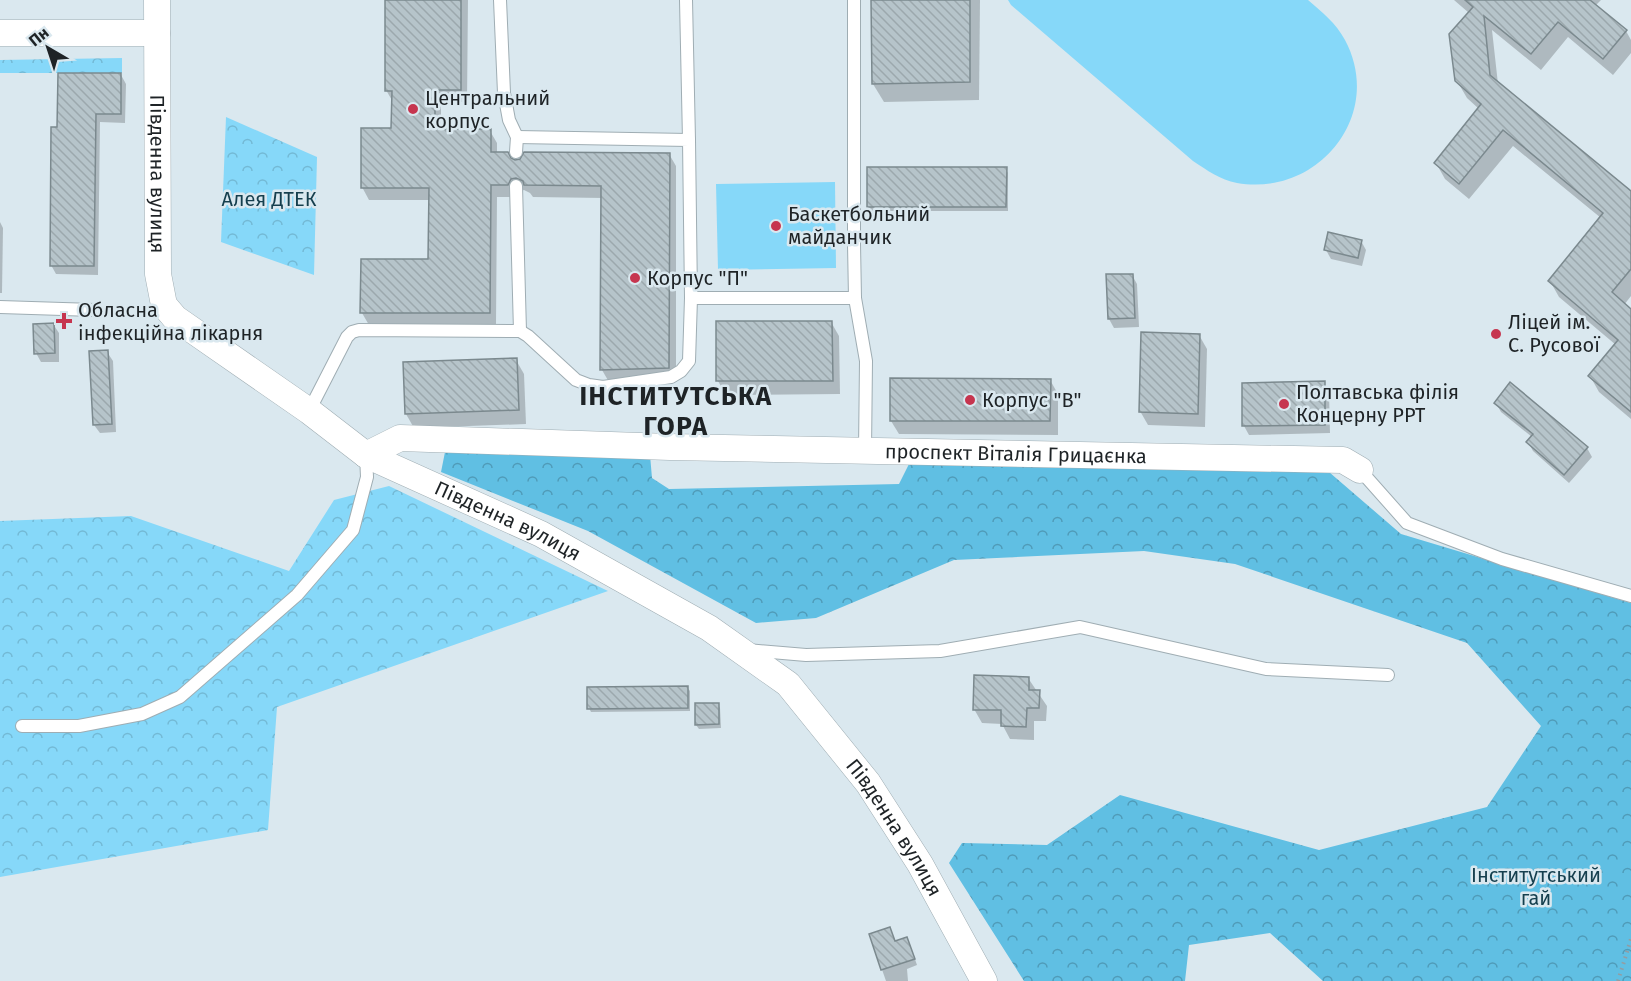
<svg xmlns="http://www.w3.org/2000/svg" width="1631" height="981" font-family="'Fira Sans',sans-serif">
<style>
.forest{fill:url(#forest-crowns)}
.park{fill:url(#park-crowns)}
.pitch{fill:#86d8f9}
.shadow{fill:#0003}
.building{fill:url(#building-back-hatch);stroke:#7b898e;stroke-width:1.5}
.lines{fill:none;stroke-linecap:round;stroke-linejoin:round}
.lane-casing{stroke:#9fadb3;stroke-width:14}
.street-casing{stroke:#9fadb3;stroke-width:27}
.path{stroke:#939da3;stroke-width:4;stroke-dasharray:1.5 4.5;stroke-linecap:butt}
.lane{stroke:#fff;stroke-width:12}
.street{stroke:#fff;stroke-width:26}
.poi-dot{fill:#c6354f;stroke:#dae8ef;stroke-width:2}
.labels{text-anchor:middle;stroke-width:5;stroke-linejoin:round;paint-order:stroke}
.poi-label{font-size:20px;fill:#1e2326;stroke:#dae8ef;text-anchor:start}
.street-label{font-size:20px;fill:#1e2326;stroke:#dae8ef}
.park-label{font-size:20px;fill:#153f4e;stroke:#dae8ef}
.district-label{font-size:26px;font-weight:bold;letter-spacing:1.5px;fill:#1e2326;stroke:#dae8ef}
</style>
<defs>
<pattern id="forest-crowns" width="20" height="18" patternUnits="userSpaceOnUse" patternTransform="scale(1.5)"><rect width="20" height="18" fill="#60bfe3"/><path d="M2 6a3 3 0 1 1 6 0M12 15a3 3 0 1 1 6 0" fill="none" stroke="#4f9bb8"/></pattern>
<pattern id="park-crowns" width="20" height="18" patternUnits="userSpaceOnUse" patternTransform="scale(1.5)"><rect width="20" height="18" fill="#86d8f9"/><path d="M2 6a3 3 0 1 1 6 0M12 15a3 3 0 1 1 6 0" fill="none" stroke="#73b9d5"/></pattern>
<pattern id="building-back-hatch" width="6" height="6" patternUnits="userSpaceOnUse" patternTransform="scale(1.5)"><rect width="6" height="6" fill="#b6c4ca"/><path d="M-1 5l2 2M0 0l6 6M5-1l2 2" fill="none" stroke="#9ca8ad"/></pattern>
</defs>
<rect width="100%" height="100%" fill="#dae8ef"/>
<!-- forest -->
<path class="forest" d="M446 447 650 455 652 478 669 489 899 484 910 462 1329 472 1401 534 1631 603V981H1323L1270 933 1189 945 1185 981H1024L949 863 962 843 1047 845 1120 795 1319 850 1487 807 1541 726 1467 643 1235 564 1144 551 954 560 816 618 756 623 588 531 441 472Z"/>
<!-- park -->
<g class="park">
<path d="M122 58V73H0V60Z"/>
<path d="M226 117 317 157 314 275 221 242Z"/>
<path d="M389 486 608 591 277 707 268 830 0 877V521L131 516 289 571 334 500Z"/>
</g>
<!-- pitch -->
<g class="pitch">
<path d="M1008 0H1308C1322 12 1336 23 1345 40 1385 115 1318 197 1237 183 1220 180 1207 170 1193 161L1011 5Z"/>
<path d="M835 182 836 268 718 270 716 184Z"/>
</g>
<!-- shadow -->
<g class="shadow">
<path d="M387 0H468L467 102H441V131H490L497 143V154L515 162 669 154 676 166V380L609 382 602 370 603 198 533 197 530 193 524 190 518 192 515 197H497L496 325H369L362 313 430 260V200H369L362 187 393 130V102L386 90Z"/>
<path d="M873 0H980L979 100 884 102 873 84Z"/>
<path d="M1454 0H1601L1595 6 1626 31 1631 40V53L1613 75 1568 37 1541 70 1492 30 1498 84 1631 193V296L1624 305 1631 310V419L1599 392 1590 376 1616 345 1559 297 1550 281 1601 218 1513 146 1469 199 1445 179 1436 163 1479 109 1467 98 1457 81 1469 13Z"/>
<path d="M121 75 126 84 125 123 100 122 98 275 56 274 51 265 59 128Z"/>
<path d="M1006 169 1008 173V211H870L868 207Z"/>
<path d="M0 222 3 228 2 293H0Z"/>
<path d="M1361 241 1366 250 1362 266 1331 259 1326 250Z"/>
<path d="M1132 275 1137 284 1139 327 1114 328 1109 319Z"/>
<path d="M831 322 839 336 840 394 726 395 718 381Z"/>
<path d="M53 324 59 333V362H41L36 353Z"/>
<path d="M1199 335 1207 349 1205 427 1148 425 1140 411Z"/>
<path d="M107 352 113 361 116 432 100 433 94 425Z"/>
<path d="M516 360 524 374 526 424 414 428 406 414 405 364Z"/>
<path d="M1050 380 1058 394V435L899 434 891 421Z"/>
<path d="M1324 383 1329 392 1330 433 1249 435 1244 426Z"/>
<path d="M1496 403 1587 448 1592 457 1569 483 1533 451 1528 442 1532 437 1501 412Z"/>
<path d="M1028 678 1047 706 1046 721H1034V740L1010 739 1002 724 982 723 974 709Z"/>
<path d="M687 687 690 691V711L591 712 589 708Z"/>
<path d="M718 704 720 708 721 728 699 729 696 725Z"/>
<path d="M889 928 895 942 907 938 910 945 917 965 907 969 908 981H886L870 935Z"/>
</g>
<!-- building -->
<g class="building">
<path d="M385 0H461V90H435V129H491V152H508L511 158 515 160 520 159 524 152 670 153 669 368 600 370 601 186 524 185 523 181 516 178 511 179 508 185H491L490 313H360L361 259H428L429 188H361V128H391L392 91H385Z"/>
<path d="M871 0H970V82L872 84Z"/>
<path d="M1465 0H1590L1627 30 1603 59 1558 22 1531 54 1484 16 1490 75 1631 191V269L1612 292 1631 309V412L1588 376 1618 340 1548 281 1603 213 1503 130 1459 184 1434 163 1481 104 1455 81 1449 34 1473 7Z"/>
<path d="M58 73H121V114H96L94 266H50L51 127H57Z"/>
<path d="M867 167H1007L1006 207H867Z"/>
<path d="M1328 232 1362 240 1358 258 1324 250Z"/>
<path d="M1106 274H1133L1135 318 1108 319Z"/>
<path d="M716 321H832L833 381H716Z"/>
<path d="M54 323 55 353 34 354 33 324Z"/>
<path d="M1141 332 1200 334 1198 414 1139 412Z"/>
<path d="M108 350 112 424 93 425 89 351Z"/>
<path d="M517 358 519 410 405 414 403 362Z"/>
<path d="M890 378 1051 379 1050 421H890Z"/>
<path d="M1325 381V425L1242 426V383Z"/>
<path d="M1510 382 1588 447 1564 475 1526 442 1533 434 1494 403Z"/>
<path d="M974 675 1029 677V690H1040L1039 708H1027L1026 727 1001 726V710H973Z"/>
<path d="M688 686V708L587 709V687Z"/>
<path d="M695 703H719V724L695 725Z"/>
<path d="M890 927 895 941 907 937 915 959 881 970 869 934Z"/>
</g>
<g class="lines">
<!-- lane casing -->
<g class="lane-casing">
<g id="lane">
<path d="M500 0 504 93 509 120 517 137 516 152"/>
<path d="M686 0 689 140"/>
<path d="M854 0V244L855 298 866 361 865 451"/>
<path d="M517 137 689 140 691 298"/>
<path d="M516 186 520 331"/>
<path d="M0 307 94 310"/>
<path d="M309 411 347 337 352 332 359 330 520 331 528 336 576 380 589 385 603 387 671 377 681 371 689 361 691 298H855"/>
<path d="M1360 470 1407 523 1502 559 1631 596"/>
<path d="M747 650 806 655 940 651 1080 627 1266 669 1388 675"/>
<path d="M22 726H79L142 714 180 697 297 595 353 530 367 477 366 455"/>
</g>
</g>
<!-- street casing -->
<g class="street-casing">
<g id="street">
<path id="s1" d="M157 0 158 274 164 305 175 318 309 411 366 455 541 534 709 628 788 684 868 783 920 864 984 981"/>
<path d="M0 33H157"/>
<path id="s2" d="M366 455 400 438 670 447 1343 460 1360 470"/>
</g>
</g>
<!-- path -->
<path class="path" d="M1618 981 1631 939"/>
<!-- lane -->
<use href="#lane" class="lane"/>
<!-- street -->
<use href="#street" class="street"/>
</g>
<!-- markers -->
<g class="poi-dot">
<circle cx="413" cy="109" r="6"/>
<circle cx="776" cy="226" r="6"/>
<circle cx="635" cy="278" r="6"/>
<path d="M61 312h6v6h6v6h-6v6h-6v-6h-6v-6h6z"/>
<circle cx="1496" cy="334" r="6"/>
<circle cx="970" cy="400" r="6"/>
<circle cx="1284" cy="404" r="6"/>
</g>
<g class="labels">
<!-- poi labels -->
<g class="poi-label">
<text x="425" y="105">Центральний<tspan x="425" dy="23">корпус</tspan></text>
<text x="788" y="221">Баскетбольний<tspan x="788" dy="23">майданчик</tspan></text>
<text x="647" y="285">Корпус "П"</text>
<text x="78" y="317">Обласна<tspan x="78" dy="23">інфекційна лікарня</tspan></text>
<text x="1508" y="329">Ліцей ім.<tspan x="1508" dy="23">С. Русової</tspan></text>
<text x="1296" y="399">Полтавська філія<tspan x="1296" dy="23">Концерну РРТ</tspan></text>
<text x="982" y="407">Корпус "В"</text>
</g>
<!-- street labels -->
<g class="street-label">
<text dy="7" stroke="none"><textPath href="#s1" startOffset="174">Південна вулиця</textPath></text>
<text dy="7" stroke="none"><textPath href="#s2" startOffset="654">проспект Віталія Грицаєнка</textPath></text>
<text dy="7" stroke="none"><textPath href="#s1" startOffset="714">Південна вулиця</textPath></text>
<text dy="7" stroke="none"><textPath href="#s1" startOffset="1218">Південна вулиця</textPath></text>
</g>
<!-- park labels -->
<g class="park-label">
<text x="269" y="206">Алея ДТЕК</text>
<text x="1536" y="882">Інститутський<tspan x="1536" dy="23">гай</tspan></text>
</g>
<!-- district labels -->
<g class="district-label">
<text x="676" y="405">ІНСТИТУТСЬКА<tspan x="676" dy="30">ГОРА</tspan></text>
</g>
</g>
<!-- north arrow -->
<g transform="translate(48 48) rotate(321)" stroke="#dae8ef" stroke-width="4.5" paint-order="stroke">
<path d="M0-4.5L10 22L0 15L-10 22Z" fill="#1e2326"/>
<text y="-9" font-size="16" font-weight="bold" text-anchor="middle" fill="#1e2326">Пн</text>
</g>
</svg>
